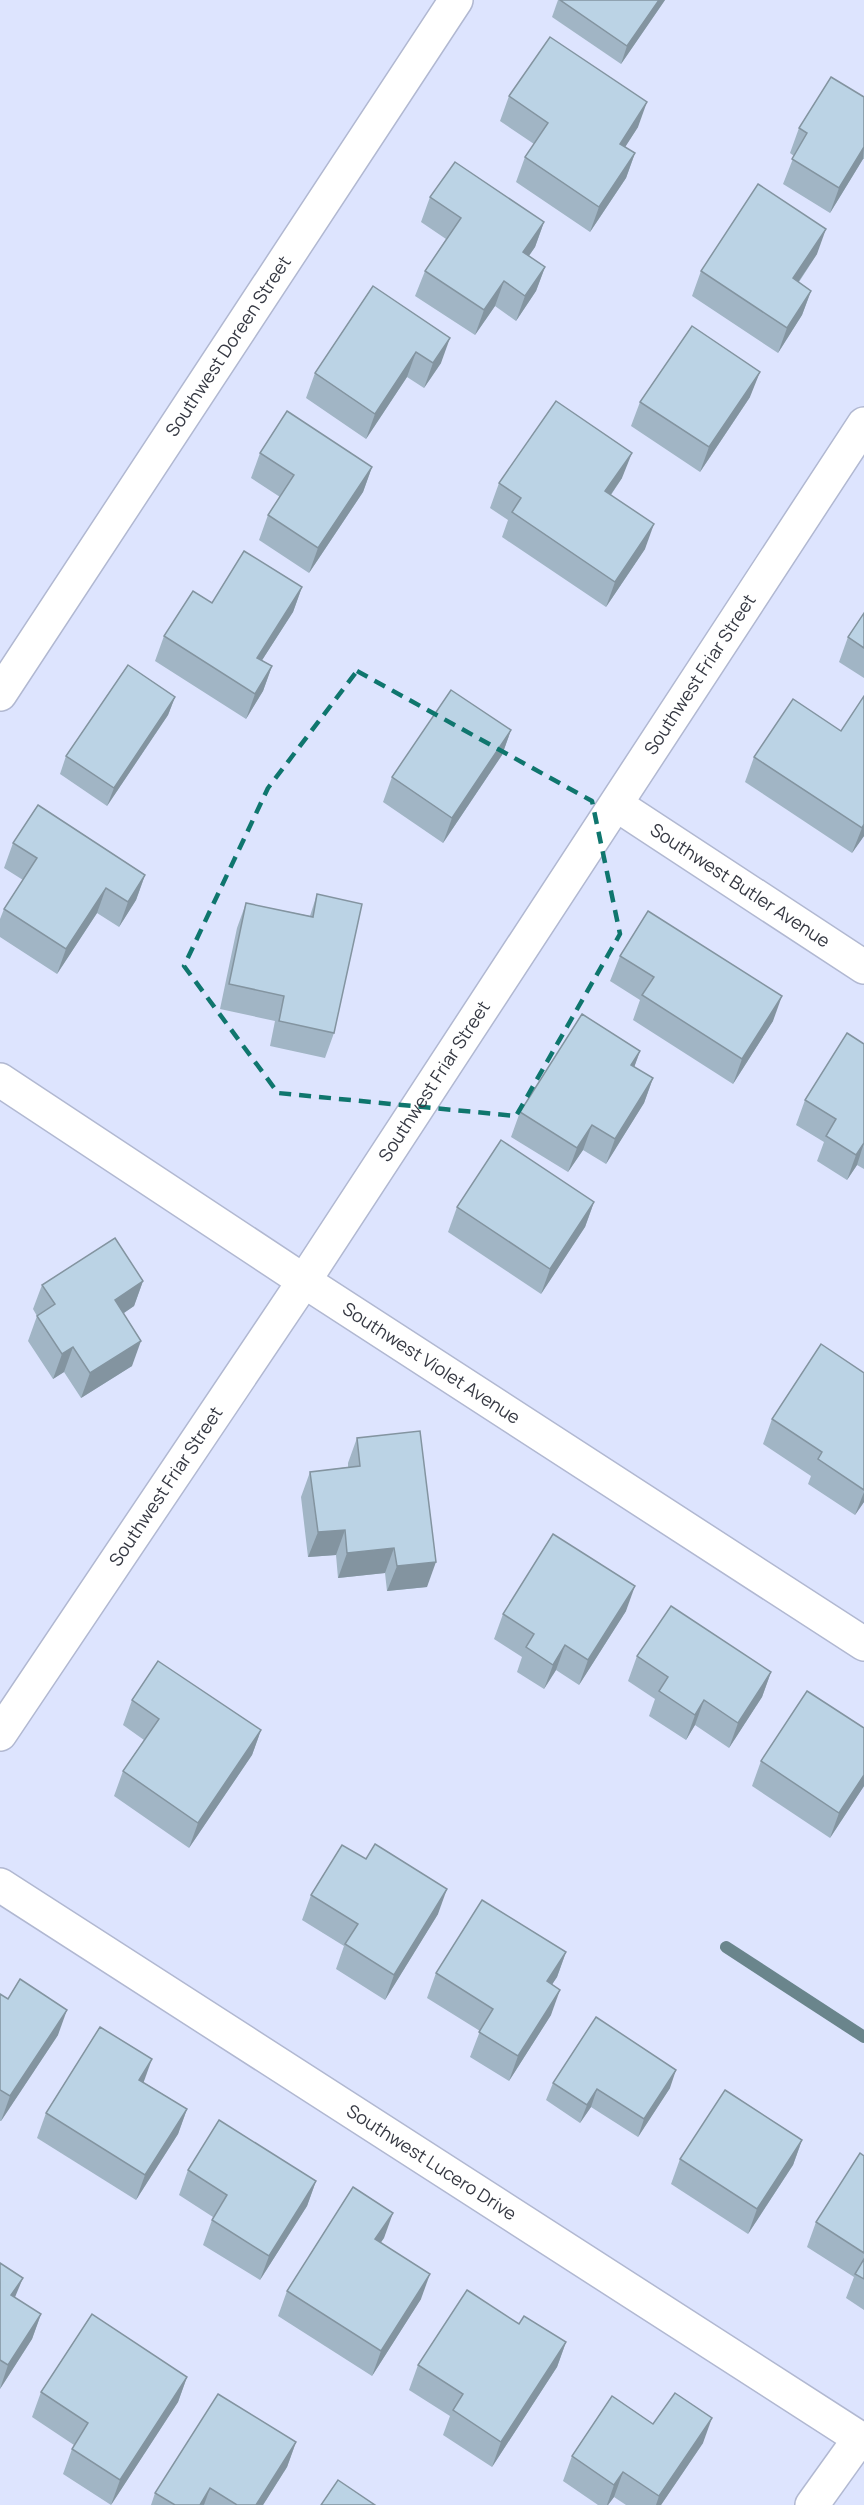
<svg xmlns="http://www.w3.org/2000/svg" width="864" height="2505" font-family="Manrope,sans-serif">
<style>
.lines{fill:none;stroke-linecap:round;stroke-linejoin:round}
.stream{stroke:#6a858c;stroke-width:12}
.street-casing{stroke:#b1b8d1;stroke-width:36}
.street{stroke:#fff;stroke-width:33}
.wall{fill:#a1b5c5}
.shaded-wall{fill:#8394a0}
.building{fill:#bbd3e5;stroke:#8394a0;stroke-width:1.5}
.marked{fill:none;stroke:#0f766e;stroke-width:4.5;stroke-dasharray:12 8;stroke-linejoin:round}
.labels{text-anchor:middle;stroke-width:5;stroke-linejoin:round;paint-order:stroke}
.street-label{font-size:18px;fill:#363943;stroke:#fff}
</style>
<rect width="100%" height="100%" fill="#dde4fe"/>
<g class="lines">
<!-- stream -->
<path class="stream" d="M726 1947 864 2037"/>
<!-- street casing -->
<g class="street-casing">
<g id="street">
<path id="s1" d="M0 694 456 0"/>
<path id="s2" d="M617 805 864 967"/>
<path id="s3" d="M0 1080 304 1281 864 1644"/>
<path id="s4" d="M0 1734 304 1281 864 424"/>
<path id="s5" d="M0 1885 864 2441"/>
<path d="M812 2505 860 2438"/>
</g>
</g>
<!-- street -->
<use href="#street" class="street"/>
</g>
<!-- wall -->
<g class="wall">
<path d="M558 0H665L621 64 552 17Z"/>
<path d="M509 96 638 127 625 147 635 153 626 178 590 232 516 182 525 157 534 144 500 121Z"/>
<path d="M864 97V159H863L830 213 783 184 794 156 790 153 799 128Z"/>
<path d="M430 197 544 222 535 247 529 256 545 267 536 291 516 321 495 306 475 335 415 296 425 271 446 239 421 222Z"/>
<path d="M817 254 799 282 811 291 802 315 778 353 692 296 701 271Z"/>
<path d="M373 286 441 363 424 388 407 377 366 439 306 398 315 373Z"/>
<path d="M750 397 700 472 631 426 640 402Z"/>
<path d="M260 453 372 467 363 492 309 573 259 540 268 515 280 497 251 478Z"/>
<path d="M622 478 611 495 645 549 606 607 502 537 508 520 490 508 499 483Z"/>
<path d="M302 587 293 612 262 660 272 666 263 691 246 719 155 661 164 636Z"/>
<path d="M864 613V678L839 662 848 637Z"/>
<path d="M175 697 168 715 107 806 60 774 66 756Z"/>
<path d="M511 730 502 755 443 843 383 802 392 777Z"/>
<path d="M841 731 864 836 852 853 745 782 754 757Z"/>
<path d="M13 843 145 875 136 900 119 927 97 913 57 974 0 937V919L4 909 23 880 4 868Z"/>
<path d="M317 894 334 1033 325 1058 270 1046 275 1021 220 1009 237 928 246 903 310 916Z"/>
<path d="M620 956 773 1021 733 1084 633 1020 640 1000 610 981Z"/>
<path d="M864 1044V1169L857 1165 847 1180 817 1161 824 1142 796 1125 805 1100Z"/>
<path d="M640 1051 634 1067 653 1078 644 1103 606 1164 583 1150 568 1172 511 1137 520 1112Z"/>
<path d="M594 1202 585 1227 541 1294 448 1232 457 1207Z"/>
<path d="M143 1281 134 1306 124 1313 132 1366 81 1398 64 1372 53 1379 28 1341 37 1316 33 1309 42 1285Z"/>
<path d="M864 1373V1502L855 1515 808 1484 811 1476 763 1444 772 1419Z"/>
<path d="M357 1438 427 1587 387 1591 385 1573 338 1578 336 1555 308 1557 301 1497 310 1472 348 1467V1463Z"/>
<path d="M626 1611 579 1685 556 1670 544 1689 517 1672 522 1657 494 1639 503 1614Z"/>
<path d="M637 1656 771 1672 762 1697 729 1748 695 1725 686 1740 649 1716 655 1699 628 1681Z"/>
<path d="M132 1700 261 1730 252 1755 189 1848 114 1796 123 1771 144 1740 123 1725Z"/>
<path d="M864 1728V1786L830 1838 752 1786 761 1761Z"/>
<path d="M366 1859 438 1914 385 2000 336 1969 344 1946 302 1920 311 1895Z"/>
<path d="M566 1952 557 1977 552 1984 551 2015 509 2081 470 2057 480 2031 427 1998 436 1973Z"/>
<path d="M0 1994 58 2035 1 2121H0Z"/>
<path d="M143 2082 187 2109 178 2134 136 2200 37 2138 46 2113Z"/>
<path d="M553 2083 670 2088 638 2137 591 2107 580 2123 546 2100Z"/>
<path d="M802 2140 793 2165 748 2234 671 2184 680 2159Z"/>
<path d="M864 2156V2310L846 2298 854 2277 807 2247 816 2222Z"/>
<path d="M188 2170 316 2181 307 2206 260 2280 203 2245 213 2217 179 2195Z"/>
<path d="M384 2238 380 2242 421 2299 372 2376 278 2316 287 2291Z"/>
<path d="M0 2263 15 2298 41 2314 32 2339 0 2389Z"/>
<path d="M519 2324 566 2342 557 2367 492 2467 443 2435 450 2416 409 2390 418 2365Z"/>
<path d="M187 2377 178 2402 111 2505 63 2474 72 2449 74 2445 32 2417 41 2392Z"/>
<path d="M653 2424 703 2443 661 2505H626L614 2497 608 2505H598L563 2481 572 2456Z"/>
<path d="M296 2442 287 2467 263 2505H151L155 2493Z"/>
</g>
<!-- shaded-wall -->
<g class="shaded-wall">
<path d="M659 0H665L621 64 627 46Z"/>
<path d="M647 102 638 127 611 169 620 144Z"/>
<path d="M864 147 863 159 830 213 839 188Z"/>
<path d="M635 153 626 178 590 232 599 207Z"/>
<path d="M544 222 535 247 514 277 523 252Z"/>
<path d="M826 229 817 254 784 303 793 278Z"/>
<path d="M545 267 536 291 516 321 525 296Z"/>
<path d="M504 281 495 306 475 335 484 310Z"/>
<path d="M811 291 802 315 778 353 787 328Z"/>
<path d="M450 338 441 363 424 388 433 363Z"/>
<path d="M416 352 407 377 366 439 375 414Z"/>
<path d="M760 372 750 397 700 472 709 447Z"/>
<path d="M632 453 622 478 596 516 605 491Z"/>
<path d="M372 467 363 492 309 573 318 548Z"/>
<path d="M654 524 645 549 606 607 615 582Z"/>
<path d="M302 587 293 612 248 682 257 658Z"/>
<path d="M272 666 263 691 246 719 255 694Z"/>
<path d="M175 697 168 715 107 806 114 788Z"/>
<path d="M511 730 502 755 443 843 452 818Z"/>
<path d="M864 824V836L852 853 862 828Z"/>
<path d="M145 875 136 900 119 927 128 902Z"/>
<path d="M106 888 97 913 57 974 66 949Z"/>
<path d="M782 996 773 1021 733 1084 742 1059Z"/>
<path d="M640 1051 631 1076V1065Z"/>
<path d="M653 1078 644 1103 606 1164 615 1139Z"/>
<path d="M592 1125 583 1150 568 1172 577 1148Z"/>
<path d="M864 1143 857 1165 847 1180 856 1155Z"/>
<path d="M594 1202 585 1227 541 1294 550 1269Z"/>
<path d="M143 1281 134 1306 106 1325 115 1300Z"/>
<path d="M141 1341 132 1366 81 1398 90 1373Z"/>
<path d="M73 1347 64 1372 53 1379 62 1354Z"/>
<path d="M864 1492V1502L855 1515Z"/>
<path d="M345 1530 336 1555 308 1557 318 1532Z"/>
<path d="M394 1548 385 1573 338 1578 347 1553Z"/>
<path d="M436 1562 427 1587 387 1591 397 1566Z"/>
<path d="M635 1586 626 1611 579 1685 588 1660Z"/>
<path d="M565 1645 556 1670 544 1689 553 1665Z"/>
<path d="M771 1672 762 1697 729 1748 738 1723Z"/>
<path d="M704 1700 695 1725 686 1740 695 1715Z"/>
<path d="M261 1730 252 1755 189 1848 198 1823Z"/>
<path d="M864 1775V1786L830 1838 839 1813Z"/>
<path d="M447 1889 438 1914 385 2000 394 1975Z"/>
<path d="M566 1952 557 1977 538 2006 547 1981Z"/>
<path d="M560 1990 551 2015 509 2081 518 2056Z"/>
<path d="M67 2010 58 2035 1 2121 10 2096Z"/>
<path d="M152 2059 143 2084 139 2080Z"/>
<path d="M676 2070 670 2088 638 2137 644 2119Z"/>
<path d="M597 2089 591 2107 580 2123 587 2105Z"/>
<path d="M187 2109 178 2134 136 2200 145 2175Z"/>
<path d="M802 2140 793 2165 748 2234 757 2209Z"/>
<path d="M316 2181 307 2206 260 2280 269 2256Z"/>
<path d="M393 2213 384 2238 366 2264 375 2239Z"/>
<path d="M430 2274 421 2299 372 2376 381 2351Z"/>
<path d="M23 2278 13 2302 11 2295Z"/>
<path d="M41 2314 32 2339 0 2389 8 2365Z"/>
<path d="M566 2342 557 2367 492 2467 501 2442Z"/>
<path d="M187 2377 178 2402 111 2505 120 2480Z"/>
<path d="M712 2418 703 2443 661 2505H656L659 2496Z"/>
<path d="M296 2442 287 2467 263 2505H256Z"/>
<path d="M623 2472 614 2497 608 2505H607L614 2485Z"/>
<path d="M210 2488 204 2505H200Z"/>
</g>
<!-- building -->
<g class="building">
<path d="M560 0H659L627 46Z"/>
<path d="M550 37 647 102 620 144 635 153 599 207 525 157 548 123 509 96Z"/>
<path d="M831 77 864 97V147L839 188 792 159 807 133 799 128Z"/>
<path d="M455 162 544 222 523 252 545 267 525 296 504 281 484 310 425 271 461 218 430 197Z"/>
<path d="M758 184 826 229 793 278 811 291 787 328 701 271Z"/>
<path d="M373 286 450 338 433 363 416 352 375 414 315 373Z"/>
<path d="M692 326 760 372 709 447 640 402Z"/>
<path d="M556 401 632 453 605 491 654 524 615 582 512 512 521 498 499 483Z"/>
<path d="M287 411 372 467 318 548 268 515 294 475 260 453Z"/>
<path d="M244 551 302 587 257 658 272 666 255 694 164 636 193 591 212 603Z"/>
<path d="M864 613V648L848 637Z"/>
<path d="M128 665 175 697 114 788 66 756Z"/>
<path d="M451 690 511 730 452 818 392 777Z"/>
<path d="M864 696V824L862 828 754 757 793 699 841 731Z"/>
<path d="M38 805 145 875 128 902 106 888 66 949 4 909 37 858 13 843Z"/>
<path d="M317 894 362 904 334 1033 279 1021 284 996 229 984 246 903 313 917Z"/>
<path d="M648 911 782 996 742 1059 642 995 654 977 620 956Z"/>
<path d="M582 1014 640 1051 631 1065 653 1078 615 1139 592 1125 577 1148 520 1112Z"/>
<path d="M847 1033 864 1044V1143L856 1155 826 1136 836 1119 805 1100Z"/>
<path d="M501 1140 594 1202 550 1269 457 1207Z"/>
<path d="M115 1238 143 1281 115 1300 141 1341 90 1373 73 1347 62 1354 37 1316 55 1304 42 1285Z"/>
<path d="M821 1344 864 1373V1490L818 1459 822 1452 772 1419Z"/>
<path d="M420 1431 436 1562 397 1566 394 1548 347 1553 345 1530 318 1532 310 1472 360 1466 357 1438Z"/>
<path d="M553 1534 635 1586 588 1660 565 1645 553 1665 526 1647 534 1634 503 1614Z"/>
<path d="M671 1606 771 1672 738 1723 704 1700 695 1715 659 1691 668 1677 637 1656Z"/>
<path d="M158 1661 261 1730 198 1823 123 1771 159 1719 132 1700Z"/>
<path d="M807 1691 864 1728V1775L839 1813 761 1761Z"/>
<path d="M375 1844 447 1889 394 1975 345 1944 358 1924 311 1895 342 1845 366 1859Z"/>
<path d="M482 1900 566 1952 547 1981 560 1990 518 2056 479 2032 493 2009 436 1973Z"/>
<path d="M20 1979 67 2010 10 2096 0 2090V1994L8 1999Z"/>
<path d="M596 2017 676 2070 644 2119 597 2089 587 2105 553 2083Z"/>
<path d="M100 2027 152 2059 139 2080 187 2109 145 2175 46 2113Z"/>
<path d="M725 2090 802 2140 757 2209 680 2159Z"/>
<path d="M219 2120 316 2181 269 2256 212 2220 227 2195 188 2170Z"/>
<path d="M860 2153 864 2156V2253L816 2222Z"/>
<path d="M353 2187 393 2213 375 2239 430 2274 381 2351 287 2291Z"/>
<path d="M864 2259V2279L855 2274Z"/>
<path d="M0 2263 23 2278 11 2295 41 2314 8 2365 0 2360Z"/>
<path d="M467 2290 519 2324 524 2316 566 2342 501 2442 453 2410 463 2394 418 2365Z"/>
<path d="M92 2314 187 2377 120 2480 72 2449 88 2423 41 2392Z"/>
<path d="M675 2393 712 2418 659 2496 623 2472 614 2485 572 2456 612 2396 653 2424Z"/>
<path d="M218 2394 296 2442 256 2505H237L210 2488 200 2505H175L155 2493Z"/>
<path d="M338 2480 375 2505H321Z"/>
</g>
<!-- marked area -->
<path class="marked" d="M357 671 592 801 620 934 516 1116 278 1093 184 966 268 788Z"/>
<g class="labels">
<!-- street labels -->
<g class="street-label">
<text dy="6" stroke="none"><textPath href="#s1" startOffset="416">Southwest Doreen Street</textPath></text>
<text dy="6" stroke="none"><textPath href="#s4" startOffset="1270">Southwest Friar Street</textPath></text>
<text dy="6" stroke="none"><textPath href="#s2" startOffset="147">Southwest Butler Avenue</textPath></text>
<text dy="6" stroke="none"><textPath href="#s4" startOffset="784">Southwest Friar Street</textPath></text>
<text dy="6" stroke="none"><textPath href="#s3" startOffset="516">Southwest Violet Avenue</textPath></text>
<text dy="6" stroke="none"><textPath href="#s4" startOffset="298">Southwest Friar Street</textPath></text>
<text dy="6" stroke="none"><textPath href="#s5" startOffset="513">Southwest Lucero Drive</textPath></text>
</g>
</g>
</svg>
